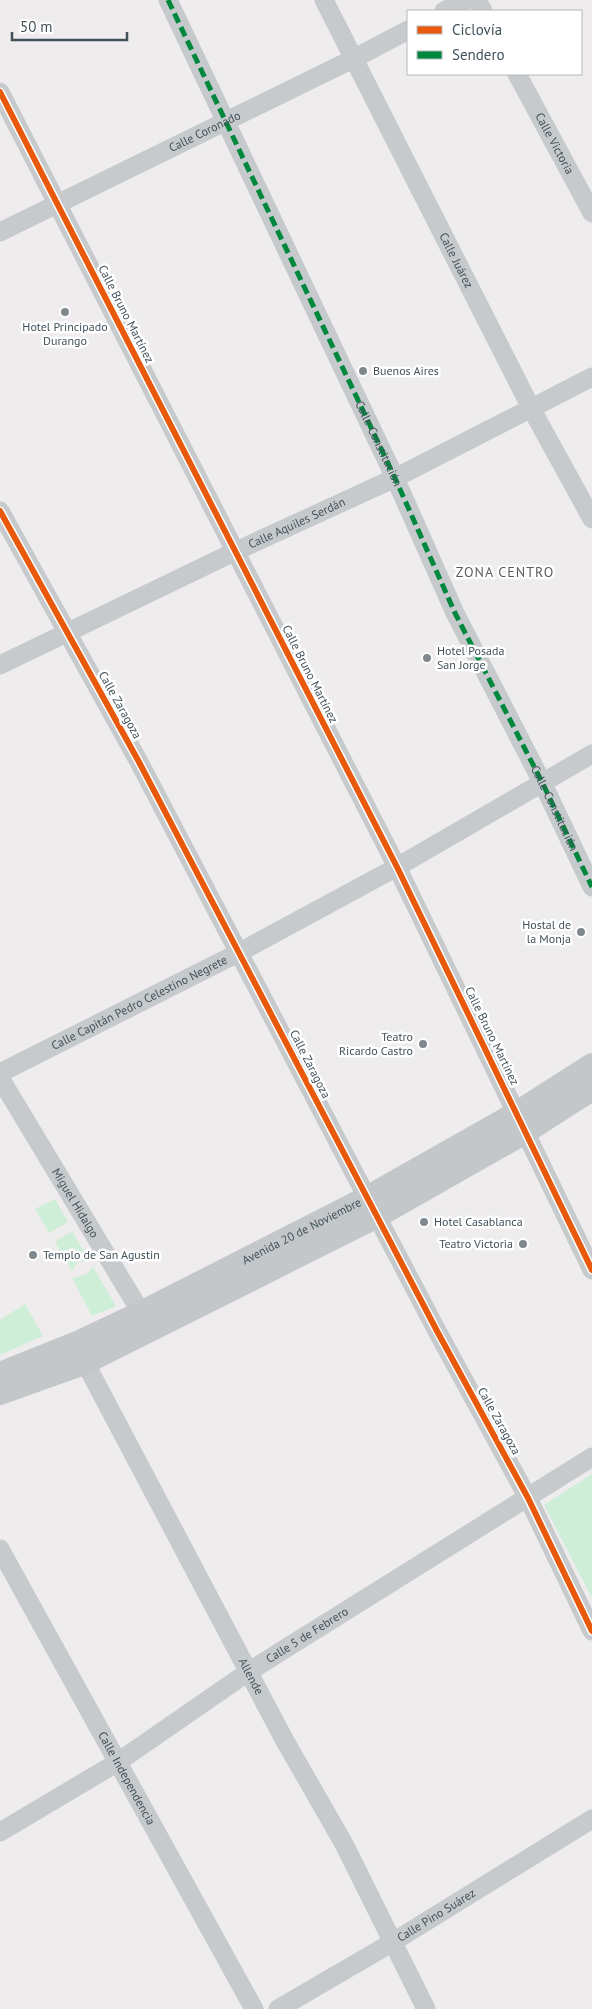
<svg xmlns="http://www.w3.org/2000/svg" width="592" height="2009" font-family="'PT Sans',sans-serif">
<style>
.green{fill:#cfeed8}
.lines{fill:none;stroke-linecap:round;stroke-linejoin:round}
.minor{stroke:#c6cacc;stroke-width:19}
.major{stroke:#c3c7ca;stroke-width:24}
.quiet{stroke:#00873e;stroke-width:5;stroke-dasharray:10 5;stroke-linecap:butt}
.cycleway-casing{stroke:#fff;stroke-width:9}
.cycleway{stroke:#e8590c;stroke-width:6}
.poi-dot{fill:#7f888d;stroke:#fff;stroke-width:2}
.labels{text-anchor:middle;stroke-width:5;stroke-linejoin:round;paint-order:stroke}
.street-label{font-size:12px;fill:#43525a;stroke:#fff}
.poi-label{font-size:12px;fill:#43525a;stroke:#fff;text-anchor:start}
.neighbourhood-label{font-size:14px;letter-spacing:1px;fill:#585d61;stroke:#fff}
</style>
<rect width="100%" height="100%" fill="#eeeced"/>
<!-- green -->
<g class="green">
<path d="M55 1199 68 1222 49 1233 35 1209Z"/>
<path d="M72 1231 90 1261 78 1262 72 1271 55 1242Z"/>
<path d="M93 1267 116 1306 92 1316 72 1278 87 1274Z"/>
<path d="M25 1304 43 1336 0 1355V1320Z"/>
<path d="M592 1474V1598L544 1505Z"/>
</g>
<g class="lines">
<!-- minor -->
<g class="minor">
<path d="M168 0 395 478 455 613 543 784 592 887"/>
<path id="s1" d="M324 0 531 408 592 519"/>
<path d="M477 0 483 11"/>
<path d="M444 11 466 0"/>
<path id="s2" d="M517 74 592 213"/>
<path d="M0 92 397 867 592 1270"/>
<path id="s3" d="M0 232 355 58 408 30"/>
<path d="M0 511 139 762 437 1331 528 1498 592 1631"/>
<path id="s4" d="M0 665 234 552 395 478 592 377"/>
<path id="s5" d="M0 1073 240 952 397 867 592 754"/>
<path id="s6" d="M0 1078 148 1324"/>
<path id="s7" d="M79 1351 285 1741 344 1844 426 2009"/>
<path id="s8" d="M0 1549 254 2009"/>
<path id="s9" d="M0 1832 118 1762 248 1672 592 1457"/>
<path id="s10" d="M278 2009 393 1942 592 1819"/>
</g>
<!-- major -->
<g class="major">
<path id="s11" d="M0 1374 75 1344 141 1313 367 1198 517 1113 592 1065"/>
<path d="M0 1393 84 1363 377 1216 525 1132 592 1089"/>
</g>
<!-- quiet -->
<path class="quiet" id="s12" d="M168 0 395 478 455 613 543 784 592 887"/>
<!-- cycleway casing -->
<g class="cycleway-casing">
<g id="cycleway">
<path d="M0 92 397 867 592 1270"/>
<path d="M0 511 139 762 437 1331 528 1498 592 1631"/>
</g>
</g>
<!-- cycleway -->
<use href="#cycleway" class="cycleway"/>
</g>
<!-- markers -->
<g class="poi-dot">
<circle cx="65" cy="312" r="5"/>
<circle cx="363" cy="371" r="5"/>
<circle cx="427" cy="658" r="5"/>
<circle cx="581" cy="932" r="5"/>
<circle cx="423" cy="1044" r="5"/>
<circle cx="424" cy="1222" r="5"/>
<circle cx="523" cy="1244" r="5"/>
<circle cx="33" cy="1255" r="5"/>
</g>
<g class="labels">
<!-- street labels -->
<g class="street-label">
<text dy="4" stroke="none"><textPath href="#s3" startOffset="228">Calle Coronado</textPath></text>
<text dy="4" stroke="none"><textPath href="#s2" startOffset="79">Calle Victoria</textPath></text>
<text dy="4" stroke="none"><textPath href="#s1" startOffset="292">Calle Juárez</textPath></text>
<text transform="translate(126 314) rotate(63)" y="4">Calle Bruno Martínez</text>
<text dy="4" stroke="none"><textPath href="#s12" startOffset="491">Calle Constitución</textPath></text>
<text dy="4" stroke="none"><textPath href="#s4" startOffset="329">Calle Aquiles Serdán</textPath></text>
<text transform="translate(310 674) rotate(63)" y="4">Calle Bruno Martínez</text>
<text transform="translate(120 705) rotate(61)" y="4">Calle Zaragoza</text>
<text dy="4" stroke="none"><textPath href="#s12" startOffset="896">Calle Constitución</textPath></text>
<text dy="4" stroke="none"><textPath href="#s5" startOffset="156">Calle Capitán Pedro Celestino Negrete</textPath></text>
<text transform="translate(492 1036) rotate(64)" y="4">Calle Bruno Martínez</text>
<text transform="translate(310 1064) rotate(63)" y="4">Calle Zaragoza</text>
<text dy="4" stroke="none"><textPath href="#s6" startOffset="146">Miguel Hidalgo</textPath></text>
<text dy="4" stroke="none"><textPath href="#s11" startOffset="334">Avenida 20 de Noviembre</textPath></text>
<text transform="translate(499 1421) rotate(61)" y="4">Calle Zaragoza</text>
<text dy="4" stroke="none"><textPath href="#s9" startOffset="365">Calle 5 de Febrero</textPath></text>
<text dy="4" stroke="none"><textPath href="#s7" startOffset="368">Allende</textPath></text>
<text dy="4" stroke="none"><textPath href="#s8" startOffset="262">Calle Independencia</textPath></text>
<text dy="4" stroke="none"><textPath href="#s10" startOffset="184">Calle Pino Suárez</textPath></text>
</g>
<!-- poi labels -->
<g class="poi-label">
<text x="65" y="331" text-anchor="middle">Hotel Principado<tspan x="65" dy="14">Durango</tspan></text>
<text x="373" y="375">Buenos Aires</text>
<text x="437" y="655">Hotel Posada<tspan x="437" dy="14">San Jorge</tspan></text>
<text x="571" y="929" text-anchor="end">Hostal de<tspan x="571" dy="14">la Monja</tspan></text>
<text x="413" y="1041" text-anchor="end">Teatro<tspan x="413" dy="14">Ricardo Castro</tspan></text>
<text x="434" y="1226">Hotel Casablanca</text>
<text x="513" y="1248" text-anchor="end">Teatro Victoria</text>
<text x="43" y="1259">Templo de San Agustin</text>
</g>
<!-- neighbourhood labels -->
<g class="neighbourhood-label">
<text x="505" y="577">ZONA CENTRO</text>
</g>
</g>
<!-- legend -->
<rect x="407" y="10" width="175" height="65" fill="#ffffff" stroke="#b4babd"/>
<rect x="417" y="26" width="25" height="8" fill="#e8590c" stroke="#b4babd"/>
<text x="452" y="35" font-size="15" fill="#43525a">Ciclovía</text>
<rect x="417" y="51" width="25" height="8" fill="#00873e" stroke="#b4babd"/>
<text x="452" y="60" font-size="15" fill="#43525a">Sendero</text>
<!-- scale -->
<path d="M12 32v8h115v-8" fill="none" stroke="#43525a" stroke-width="2.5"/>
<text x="20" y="32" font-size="15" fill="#43525a" stroke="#ffffff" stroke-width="4" paint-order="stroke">50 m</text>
</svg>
